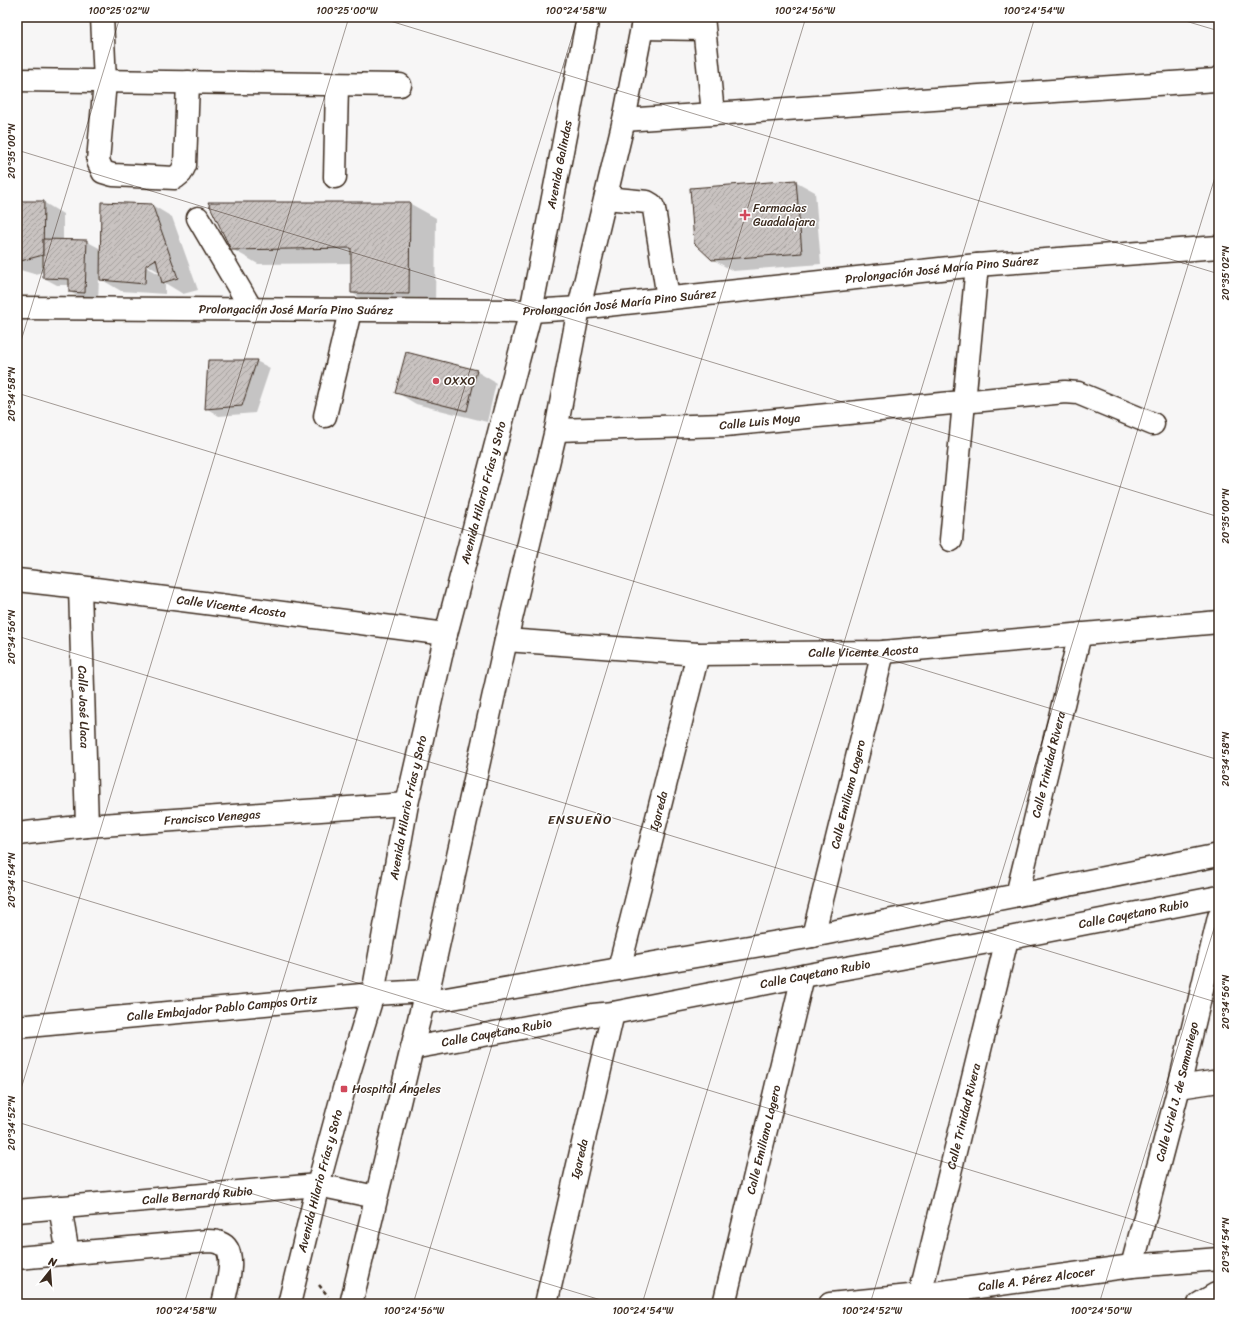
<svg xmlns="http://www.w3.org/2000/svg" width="1236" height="1321" font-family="Sriracha,sans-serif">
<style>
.shadow{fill:#0003;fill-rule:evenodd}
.building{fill:url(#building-hatch);stroke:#3b2a1e}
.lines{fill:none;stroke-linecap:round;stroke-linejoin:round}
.minor-casing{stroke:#3b2a1e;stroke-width:25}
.major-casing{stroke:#3b2a1e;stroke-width:25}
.path{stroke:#3b2a1e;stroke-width:2.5;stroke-dasharray:4 3;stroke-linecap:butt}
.minor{stroke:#fff;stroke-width:22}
.major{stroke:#fff;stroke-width:22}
.ticks{fill:none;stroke:#3b2a1e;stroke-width:1;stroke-opacity:0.45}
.poi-dot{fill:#d1495b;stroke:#fff;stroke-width:1.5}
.labels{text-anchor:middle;stroke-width:3;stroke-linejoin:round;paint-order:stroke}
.street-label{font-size:12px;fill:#3b2a1e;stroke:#fff}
.poi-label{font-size:12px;fill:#3b2a1e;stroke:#fff;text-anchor:start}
.neighbourhood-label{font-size:13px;letter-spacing:1px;fill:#3b2a1e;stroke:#fff}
.neatline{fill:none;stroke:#3b2a1e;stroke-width:1.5}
.ticks-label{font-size:10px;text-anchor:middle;fill:#3b2a1e}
</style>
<defs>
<pattern id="building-hatch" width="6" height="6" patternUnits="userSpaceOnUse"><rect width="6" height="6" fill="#c9c3c1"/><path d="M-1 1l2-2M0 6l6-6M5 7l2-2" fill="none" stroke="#a49f9c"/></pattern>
</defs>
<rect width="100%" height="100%" fill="#f7f6f6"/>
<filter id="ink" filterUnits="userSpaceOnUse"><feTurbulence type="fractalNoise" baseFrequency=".025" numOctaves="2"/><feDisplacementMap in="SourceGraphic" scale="8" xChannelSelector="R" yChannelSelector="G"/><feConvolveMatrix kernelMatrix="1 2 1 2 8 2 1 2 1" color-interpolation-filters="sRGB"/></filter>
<g filter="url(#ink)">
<!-- shadow -->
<g class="shadow">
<path d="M795 181 815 192 821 264 733 271 712 259Z"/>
<path d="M17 202H43L63 214V241H86L101 249 152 205 172 217 198 290 183 294 165 283V294L121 291 99 278 98 300 83 299 70 292V285H57L44 278V272L34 274 17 269ZM142 262 161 273V275L141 264Z"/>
<path d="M409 203 436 218 435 308H378L352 293V263L258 264 232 249Z"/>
<path d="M256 361 270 368 255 413 219 416 206 408Z"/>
<path d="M476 371 496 383 487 422 416 404 396 392Z"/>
</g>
<!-- building -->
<g class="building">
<path d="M796 180 802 253 712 260 694 243 690 188Z"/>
<path d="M17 201H44L43 255 17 262Z"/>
<path d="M101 202 152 204 178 278 162 283 156 259 146 265 145 284 100 280Z"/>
<path d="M208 202H410L409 294 351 293V248L231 250Z"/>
<path d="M43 239 87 240 85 293 69 292V279L43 278Z"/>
<path d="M406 352 477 370 467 411 395 393Z"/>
<path d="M208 360H257L242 406 205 409Z"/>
</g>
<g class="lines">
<!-- minor casing -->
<g class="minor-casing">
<g id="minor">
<path d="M102 17 105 82 98 161 103 172 113 175 175 178 181 173 185 165 188 82"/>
<path d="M703 17 713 113"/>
<path d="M642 28 703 29"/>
<path d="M17 80 400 85"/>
<path d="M624 120 1216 80 1219 78"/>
<path d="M335 177 337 85"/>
<path d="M606 198 647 202 652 205 654 209 668 298"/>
<path d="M198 218 252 310"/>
<path d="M325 416 350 311"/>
<path id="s1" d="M556 430 725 425 1065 392 1078 393 1153 424"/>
<path d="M951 540 977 265"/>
<path id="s2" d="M17 580 80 587 446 634"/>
<path id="s3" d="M80 587 87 826"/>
<path id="s4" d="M506 640 698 654 883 652 1219 622"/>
<path id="s5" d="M17 834 87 826 407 804"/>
<path id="s6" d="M1017 895 1080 634"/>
<path id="s7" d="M813 936 883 652"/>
<path id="s8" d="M619 969 698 654"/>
<path d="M423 1003 619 969 802 938 1219 855"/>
<path id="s9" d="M17 1027 373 994 428 991"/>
<path id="s10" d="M412 1048 593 1015 613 1013 803 976 994 941 1219 897"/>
<path d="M1179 1087 1219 1081"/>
<path d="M60 1207 68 1254"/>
<path id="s11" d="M17 1211 318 1185 376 1197"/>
<path d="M17 1258 208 1241C212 1241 216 1241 220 1243 239 1250 226 1289 223 1304"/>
<path id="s12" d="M1132 1266 1179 1087 1219 917"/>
<path id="s13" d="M920 1295 1007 939"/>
<path id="s14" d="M289 1304 318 1185 344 1089 373 994 407 804 446 634 531 311 588 17"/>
<path d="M351 1304 412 1048 423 1003 428 991 506 640 556 430 579 308 624 120 644 17"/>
<path id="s15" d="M546 1304 613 1013"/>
<path id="s16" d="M724 1304 803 976"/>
<path id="s17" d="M830 1304 920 1295 1132 1266 1219 1259"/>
<path d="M1199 1304 1216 1294H1219"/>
</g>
</g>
<!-- major casing -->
<g class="major-casing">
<g id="major">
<path id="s18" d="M17 308 531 311 579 308 977 265 1219 247"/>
</g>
</g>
<!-- path -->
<path class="path" d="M319 1285 328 1296"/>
<!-- minor -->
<use href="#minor" class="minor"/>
<!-- major -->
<use href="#major" class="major"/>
</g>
</g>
<!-- ticks -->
<path class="ticks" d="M377 17 1219 274M1172 17 1219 31M17 150 1219 517M17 354 120 17M17 393 1219 760M17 636 1219 1003M17 879 1219 1246M17 1102 349 17M17 1122 614 1304M184 1304 578 17M413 1304 806 17M642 1304 1035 17M870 1304 1219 164M1099 1304 1219 912"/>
<!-- markers -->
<g class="poi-dot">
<path d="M743 209h4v4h4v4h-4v4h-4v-4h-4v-4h4z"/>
<circle cx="436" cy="381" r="4"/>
<rect x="340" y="1085" width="8" height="8" rx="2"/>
</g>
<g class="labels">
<!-- street labels -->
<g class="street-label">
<text dy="4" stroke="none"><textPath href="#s14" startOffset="1172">Avenida Galindas</textPath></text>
<text dy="4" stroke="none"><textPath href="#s18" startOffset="927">Prolongación José María Pino Suárez</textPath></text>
<text dy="4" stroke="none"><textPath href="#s18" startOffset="603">Prolongación José María Pino Suárez</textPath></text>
<text dy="4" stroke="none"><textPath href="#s18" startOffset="279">Prolongación José María Pino Suárez</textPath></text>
<text dy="4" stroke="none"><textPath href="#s1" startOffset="204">Calle Luis Moya</textPath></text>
<text dy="4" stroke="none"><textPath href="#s14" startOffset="835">Avenida Hilario Frías y Soto</textPath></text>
<text dy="4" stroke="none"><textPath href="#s2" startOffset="216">Calle Vicente Acosta</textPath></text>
<text dy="4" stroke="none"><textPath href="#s4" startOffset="358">Calle Vicente Acosta</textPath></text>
<text dy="4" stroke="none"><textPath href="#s3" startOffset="120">Calle José Llaca</textPath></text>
<text dy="4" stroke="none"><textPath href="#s6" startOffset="134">Calle Trinidad Rivera</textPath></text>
<text dy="4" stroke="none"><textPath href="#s7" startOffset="146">Calle Emiliano Logero</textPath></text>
<text dy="4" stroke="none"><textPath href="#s14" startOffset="511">Avenida Hilario Frías y Soto</textPath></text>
<text dy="4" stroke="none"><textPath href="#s8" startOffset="163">Igareda</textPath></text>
<text dy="4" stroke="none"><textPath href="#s5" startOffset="196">Francisco Venegas</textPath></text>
<text dy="4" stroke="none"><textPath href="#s10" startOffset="734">Calle Cayetano Rubio</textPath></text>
<text dy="4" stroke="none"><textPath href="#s10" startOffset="410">Calle Cayetano Rubio</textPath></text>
<text dy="4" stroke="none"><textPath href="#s9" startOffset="206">Calle Embajador Pablo Campos Ortiz</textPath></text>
<text dy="4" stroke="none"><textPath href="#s10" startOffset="86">Calle Cayetano Rubio</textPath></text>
<text dy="4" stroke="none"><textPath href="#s12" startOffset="180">Calle Uriel J. de Samaniego</textPath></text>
<text dy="4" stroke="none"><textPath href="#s13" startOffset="184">Calle Trinidad Rivera</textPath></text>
<text dy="4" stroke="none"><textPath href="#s16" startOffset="169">Calle Emiliano Logero</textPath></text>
<text dy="4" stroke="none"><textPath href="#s15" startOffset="149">Igareda</textPath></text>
<text dy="4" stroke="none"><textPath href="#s14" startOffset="127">Avenida Hilario Frías y Soto</textPath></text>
<text dy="4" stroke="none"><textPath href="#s11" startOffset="181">Calle Bernardo Rubio</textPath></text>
<text dy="4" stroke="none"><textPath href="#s17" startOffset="208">Calle A. Pérez Alcocer</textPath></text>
</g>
<!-- poi labels -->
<g class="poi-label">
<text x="753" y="212">Farmacias<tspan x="753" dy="14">Guadalajara</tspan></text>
<text x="444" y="385">OXXO</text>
<text x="352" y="1093">Hospital Ángeles</text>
</g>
<!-- neighbourhood labels -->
<g class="neighbourhood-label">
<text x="580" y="824">ENSUEÑO</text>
</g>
</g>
<!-- margin -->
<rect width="1236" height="1321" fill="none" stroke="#fff" stroke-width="44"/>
<!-- north arrow -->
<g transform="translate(50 1271) rotate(17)" stroke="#ffffff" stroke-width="3" paint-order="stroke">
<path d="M0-3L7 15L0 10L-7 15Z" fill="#3b2a1e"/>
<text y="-6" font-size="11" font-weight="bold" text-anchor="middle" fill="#3b2a1e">N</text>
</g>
<rect x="22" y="22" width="1192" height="1277" class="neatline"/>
<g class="ticks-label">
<text x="119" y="14">100°25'02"W</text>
<text x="347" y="14">100°25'00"W</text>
<text x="576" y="14">100°24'58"W</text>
<text x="805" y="14">100°24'56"W</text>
<text x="1034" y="14">100°24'54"W</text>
<text transform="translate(11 151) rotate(-90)" y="4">20°35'00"N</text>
<text transform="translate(1225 273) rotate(-90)" y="4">20°35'02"N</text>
<text transform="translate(11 394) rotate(-90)" y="4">20°34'58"N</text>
<text transform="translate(1225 516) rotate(-90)" y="4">20°35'00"N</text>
<text transform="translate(11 637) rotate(-90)" y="4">20°34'56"N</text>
<text transform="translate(1225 759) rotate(-90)" y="4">20°34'58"N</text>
<text transform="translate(11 880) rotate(-90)" y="4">20°34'54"N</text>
<text transform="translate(1225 1002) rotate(-90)" y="4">20°34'56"N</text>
<text transform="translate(11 1123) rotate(-90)" y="4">20°34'52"N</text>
<text transform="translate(1225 1245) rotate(-90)" y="4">20°34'54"N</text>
<text x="186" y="1314">100°24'58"W</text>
<text x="414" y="1314">100°24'56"W</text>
<text x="643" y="1314">100°24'54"W</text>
<text x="872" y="1314">100°24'52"W</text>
<text x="1101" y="1314">100°24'50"W</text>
</g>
</svg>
